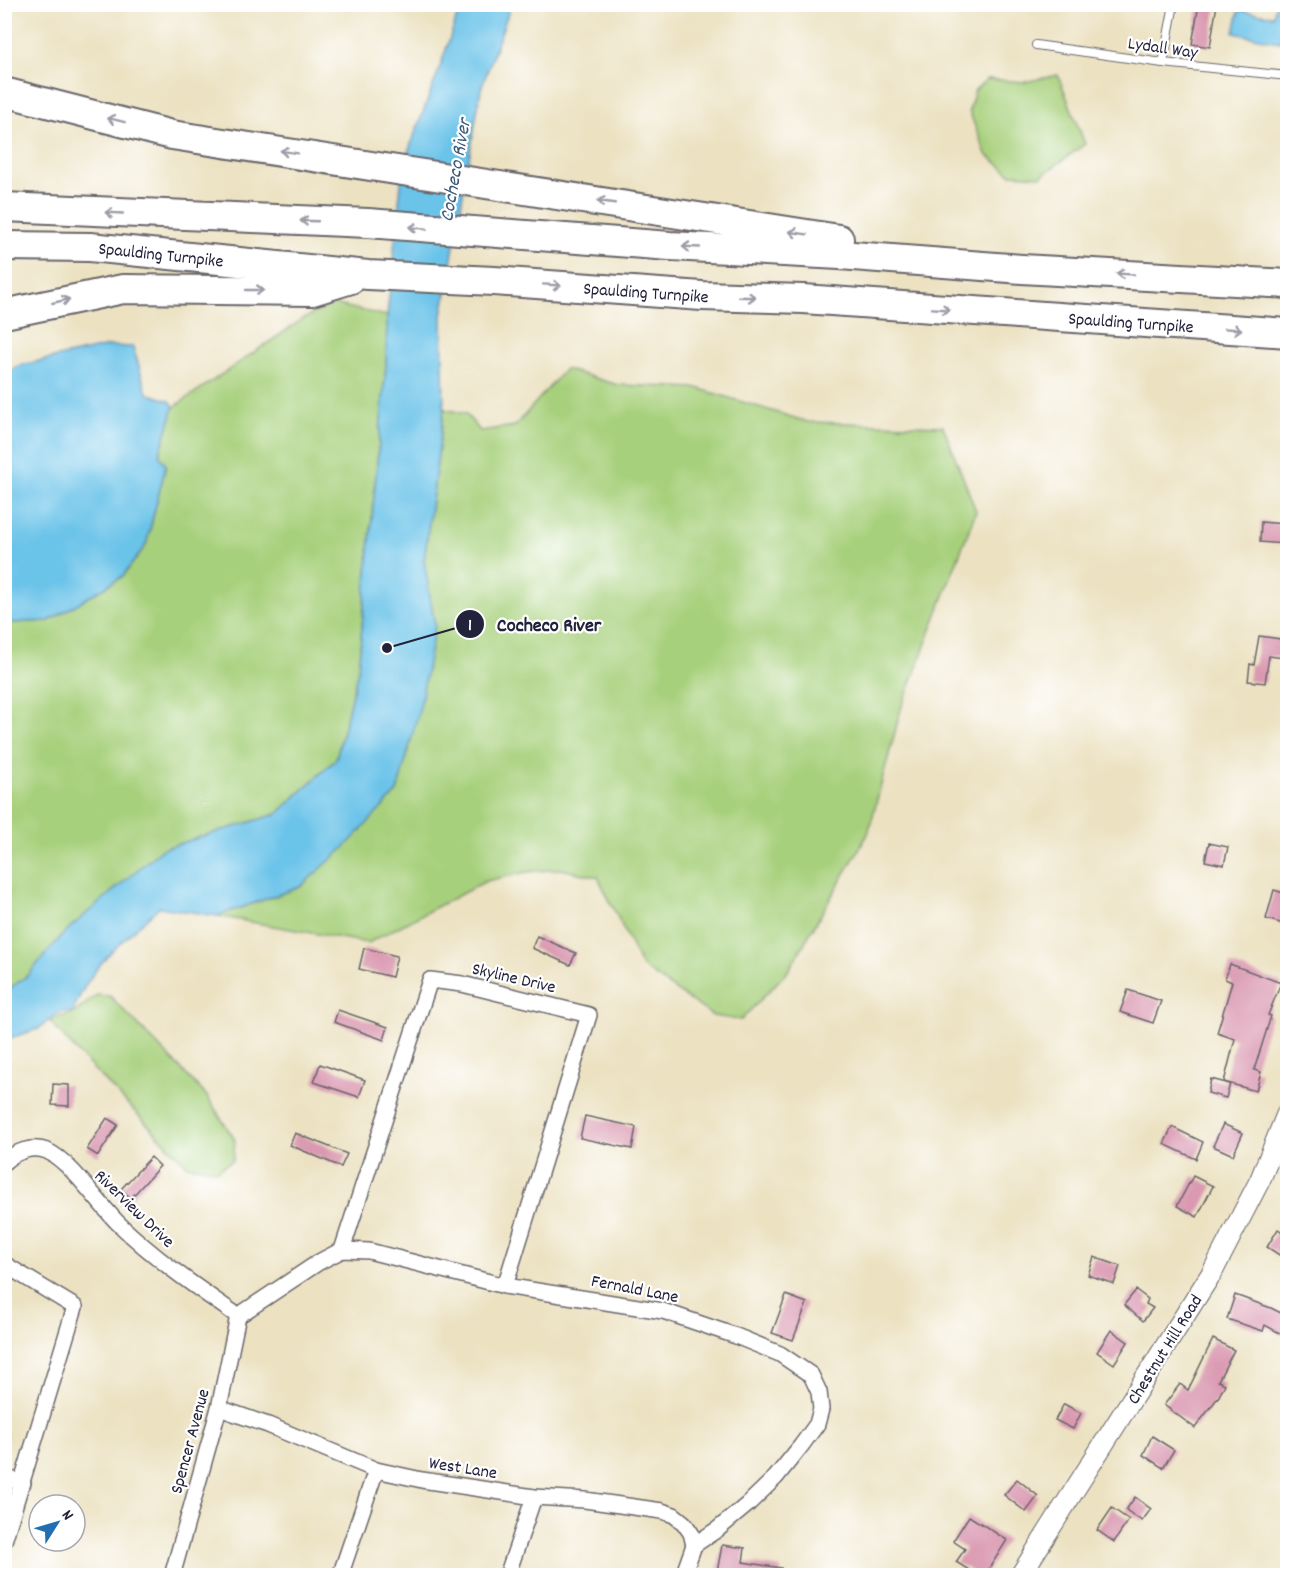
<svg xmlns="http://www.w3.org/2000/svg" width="1292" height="1580" font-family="Dekko,sans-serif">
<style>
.green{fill:#a7d07c;stroke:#64795c;stroke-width:1.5}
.water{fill:#6bc3e9;stroke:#467292;stroke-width:1.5}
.building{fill:#da99b1}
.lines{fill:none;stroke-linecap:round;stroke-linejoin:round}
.service-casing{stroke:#69656a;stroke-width:10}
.minor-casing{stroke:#69656a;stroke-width:18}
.tertiary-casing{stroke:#69656a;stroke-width:22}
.motorway-casing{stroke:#69656a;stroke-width:32}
.service{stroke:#fff;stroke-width:8}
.minor{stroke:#fff;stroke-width:15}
.tertiary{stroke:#fff;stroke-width:20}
.motorway{stroke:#fff;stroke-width:28}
.oneway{stroke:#9c9ca7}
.labels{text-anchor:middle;stroke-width:4.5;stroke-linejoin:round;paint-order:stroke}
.street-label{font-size:18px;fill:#22223b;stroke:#fff}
.water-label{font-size:20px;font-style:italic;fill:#3c5a78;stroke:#fff}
.leader{fill:none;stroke:#22223b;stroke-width:2}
.callout-dot{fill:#22223b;stroke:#fff;stroke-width:2}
.mark-label{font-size:18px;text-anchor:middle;font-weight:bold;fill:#fff}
.callout-label{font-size:20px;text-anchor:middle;font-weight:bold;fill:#22223b;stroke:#fff;stroke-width:4.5;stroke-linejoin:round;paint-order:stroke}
</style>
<rect width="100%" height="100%" fill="#fff"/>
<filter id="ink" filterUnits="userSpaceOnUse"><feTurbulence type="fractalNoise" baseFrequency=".0167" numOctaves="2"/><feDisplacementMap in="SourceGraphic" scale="12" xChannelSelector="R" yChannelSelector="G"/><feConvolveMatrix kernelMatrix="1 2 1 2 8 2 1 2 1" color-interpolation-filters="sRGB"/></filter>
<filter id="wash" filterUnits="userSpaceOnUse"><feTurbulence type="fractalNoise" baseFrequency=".008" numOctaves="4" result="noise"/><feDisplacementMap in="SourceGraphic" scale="24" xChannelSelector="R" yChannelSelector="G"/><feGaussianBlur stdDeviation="1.35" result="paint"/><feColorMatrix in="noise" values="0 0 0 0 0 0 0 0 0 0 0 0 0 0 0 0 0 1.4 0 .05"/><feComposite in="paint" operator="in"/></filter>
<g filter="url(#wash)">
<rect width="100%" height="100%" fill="#ece2c2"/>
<!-- green -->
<g class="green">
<path d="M1058 75 1085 144 1041 176 1011 174 986 154 969 111 975 90 987 79 1024 82Z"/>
<path d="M333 304 387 316 386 366 358 670 336 759 277 814 162 849 65 932 28 975 5 992 4 626 9 623 49 621 123 576 146 545 166 465 159 456 174 407 303 319Z"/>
<path d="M565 369 618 385 697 388 808 422 943 426 976 511 901 709 868 834 788 971 741 1020 713 1016 642 967 598 877 561 869 527 872 486 881 368 943 217 916 301 887 435 626 424 561 444 409 466 414 480 431 515 426Z"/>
<path d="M97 995 110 996 206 1095 235 1140 233 1160 217 1170 187 1165 76 1051 49 1020 74 1013Z"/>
</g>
<!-- water -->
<g class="water">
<path d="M461 5H511L481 89 442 316 444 409 424 561 435 626 420 707 397 792 343 849 300 887 217 916 159 907C125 939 88 967 73 1012H60L38 1029 13 1037 5 1043V992L28 975 65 932 162 849 277 814 336 759 358 670 386 366 387 316 403 165 439 70Z"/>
<path d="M1276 5H1281L1279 15 1285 16 1280 42 1234 33 1239 10 1273 16Z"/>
<path d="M108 346 133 347 147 393 170 401 174 407 159 455 166 465 146 545 123 576 49 621 9 623 5 626V376L17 366Z"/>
</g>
<g id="blocks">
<!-- building -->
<g class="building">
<path d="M1199 4H1217L1210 47 1192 44Z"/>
<path d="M1261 522 1286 524 1285 544 1260 542Z"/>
<path d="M1259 636 1287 640 1284 658 1269 656 1265 683 1248 681 1250 664 1254 665Z"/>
<path d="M1209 843 1228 847 1224 865 1205 861Z"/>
<path d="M1274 890 1287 894V925L1266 919Z"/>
<path d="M537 936 576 953 570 965 532 948Z"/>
<path d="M364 948 397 956 392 977 359 969Z"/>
<path d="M1230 964 1281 983 1268 1015 1271 1016 1254 1070 1261 1072 1256 1091 1224 1082 1235 1039 1217 1033 1232 982 1225 979Z"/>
<path d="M1128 990 1161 1001 1153 1023 1120 1012Z"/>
<path d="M338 1010 388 1027 384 1040 334 1022Z"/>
<path d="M320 1064 365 1080 359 1097 314 1082Z"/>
<path d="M1211 1079 1230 1084 1226 1098 1208 1093Z"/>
<path d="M53 1084 69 1085V1106L52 1105Z"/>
<path d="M585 1116 636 1127 632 1149 580 1138Z"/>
<path d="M107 1118 118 1125 98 1156 87 1149Z"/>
<path d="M1223 1124 1243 1133 1233 1155 1213 1146Z"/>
<path d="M1172 1127 1203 1142 1196 1159 1164 1144Z"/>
<path d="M295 1133 347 1154 341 1167 290 1145Z"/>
<path d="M151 1157 160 1166 131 1198 121 1189Z"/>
<path d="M1193 1176 1213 1186 1197 1217 1177 1206Z"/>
<path d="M1278 1229 1287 1235V1260L1267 1247Z"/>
<path d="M1094 1257 1120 1266 1114 1284 1088 1275Z"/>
<path d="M1136 1290 1148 1299 1146 1304 1153 1308 1143 1321 1124 1305Z"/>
<path d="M786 1295 807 1303 793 1340 772 1333Z"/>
<path d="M1235 1295 1271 1308 1287 1316V1337L1265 1325 1263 1331 1227 1319Z"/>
<path d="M1111 1330 1128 1342 1114 1364 1097 1352Z"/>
<path d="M1213 1339 1234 1350 1218 1381 1225 1384 1219 1396 1195 1428 1164 1405 1180 1384 1188 1390Z"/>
<path d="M1064 1404 1081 1413 1073 1429 1055 1420Z"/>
<path d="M1152 1436 1174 1450 1163 1468 1143 1455Z"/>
<path d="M1017 1479 1038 1496 1026 1512 1004 1495Z"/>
<path d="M1135 1497 1151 1509 1142 1521 1126 1510Z"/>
<path d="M1112 1508 1129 1520 1114 1542 1097 1530Z"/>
<path d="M969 1516 1007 1540 985 1575H977L956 1562 965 1549 953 1541Z"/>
<path d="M722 1545 745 1548 743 1562 781 1568 780 1575H737L717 1572Z"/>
</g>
</g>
</g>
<g filter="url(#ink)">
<use href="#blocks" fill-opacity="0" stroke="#69656a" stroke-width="1.5"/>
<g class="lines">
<!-- service casing -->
<g class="service-casing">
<g id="service">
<path d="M1036 45 1163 63 1288 76"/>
<path d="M1163 63 1174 4"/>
</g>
</g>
<!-- minor casing -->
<g class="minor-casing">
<g id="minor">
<path d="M4 1162C15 1152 32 1145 47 1151 70 1161 99 1204 118 1223 154 1258 196 1287 238 1316"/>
<path d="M342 1250 430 980 462 984 589 1015 505 1286"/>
<path d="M4 1264 75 1307 4 1541"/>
<path d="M238 1316 319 1262 342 1250 369 1251 505 1286 663 1311 736 1336 780 1354 811 1375 819 1392 821 1409 817 1424 801 1446 776 1477 747 1505 718 1529 694 1545"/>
<path d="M219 1408 268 1425 376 1470 422 1480 534 1497 585 1500 662 1511 674 1515 684 1523 691 1533 694 1545"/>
<path d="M4 1477 23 1483"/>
<path d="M172 1576 219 1408 238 1316"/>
<path d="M340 1576 376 1470"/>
<path d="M507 1576 534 1497"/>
<path d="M683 1576 694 1545"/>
</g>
</g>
<!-- tertiary casing -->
<g class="tertiary-casing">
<path id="tertiary" d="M1020 1576 1213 1271 1260 1180 1288 1111"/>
</g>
<!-- motorway casing -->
<g class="motorway-casing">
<g id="motorway">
<path d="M4 92 172 135 839 239"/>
<path d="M4 207 368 223 670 246 840 255 1022 269 1288 284"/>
<path d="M4 246 90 247 368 275 494 281 702 296 803 299 1288 333"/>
<path d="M4 314 123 289 312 291 351 279"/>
</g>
</g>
<!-- service -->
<use href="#service" class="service"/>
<!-- minor -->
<use href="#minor" class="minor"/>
<!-- tertiary -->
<use href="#tertiary" class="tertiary"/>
<!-- motorway -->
<use href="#motorway" class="motorway"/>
</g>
<!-- one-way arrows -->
<defs><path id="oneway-shaft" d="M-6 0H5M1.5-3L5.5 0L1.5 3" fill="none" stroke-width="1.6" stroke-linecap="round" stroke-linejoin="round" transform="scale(1.5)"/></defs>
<g class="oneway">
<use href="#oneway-shaft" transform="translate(116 120) rotate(-166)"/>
<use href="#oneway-shaft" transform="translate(289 152) rotate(-171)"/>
<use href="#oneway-shaft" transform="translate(606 202) rotate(-172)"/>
<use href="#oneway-shaft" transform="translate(114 213) rotate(-177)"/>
<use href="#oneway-shaft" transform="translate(309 221) rotate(-178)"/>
<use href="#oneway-shaft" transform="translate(418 228) rotate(-175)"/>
<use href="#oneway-shaft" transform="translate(798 233) rotate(-171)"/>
<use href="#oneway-shaft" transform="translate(691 247) rotate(-177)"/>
<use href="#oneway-shaft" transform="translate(1125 274) rotate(-177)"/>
<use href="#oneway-shaft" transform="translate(552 285) rotate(4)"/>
<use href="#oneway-shaft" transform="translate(255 290)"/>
<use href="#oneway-shaft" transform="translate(747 297) rotate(2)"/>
<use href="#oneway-shaft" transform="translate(61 301) rotate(-13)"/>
<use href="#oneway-shaft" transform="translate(941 309) rotate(4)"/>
<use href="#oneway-shaft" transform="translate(1233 329) rotate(4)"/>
</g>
</g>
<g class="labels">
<!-- street labels -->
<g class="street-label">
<text transform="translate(1163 47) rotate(8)" y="6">Lydall Way</text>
<text transform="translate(161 254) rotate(6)" y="6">Spaulding Turnpike</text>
<text transform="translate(646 292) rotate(4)" y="6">Spaulding Turnpike</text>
<text transform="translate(1131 322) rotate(4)" y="6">Spaulding Turnpike</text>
<text transform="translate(514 977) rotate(13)" y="6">Skyline Drive</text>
<text transform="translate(135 1208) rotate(44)" y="6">Riverview Drive</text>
<text transform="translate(635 1288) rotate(11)" y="6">Fernald Lane</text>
<text transform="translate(1164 1349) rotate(-58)" y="6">Chestnut Hill Road</text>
<text transform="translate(189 1441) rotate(-75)" y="6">Spencer Avenue</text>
<text transform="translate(463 1467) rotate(9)" y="6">West Lane</text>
</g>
<!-- water labels -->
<g class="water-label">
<text transform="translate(454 170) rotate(-80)" y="7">Cocheco River</text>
</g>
</g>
<!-- callouts -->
<path class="leader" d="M387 648L470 624"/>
<g class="callout-dot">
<circle cx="387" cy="648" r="6"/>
<circle cx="470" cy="624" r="15"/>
</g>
<g class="mark-label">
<text x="470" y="630">1</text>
</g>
<g class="callout-label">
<text x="549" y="631">Cocheco River</text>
</g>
<!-- margin -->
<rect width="1292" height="1580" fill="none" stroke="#fff" stroke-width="24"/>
<!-- north arrow -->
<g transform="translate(57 1523) rotate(53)"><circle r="28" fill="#ffffff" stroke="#a7a7b1" stroke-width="1.5"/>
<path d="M0-4.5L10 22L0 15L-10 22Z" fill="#1f6fb2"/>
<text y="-9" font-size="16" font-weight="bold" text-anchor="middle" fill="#22223b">N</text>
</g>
</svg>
